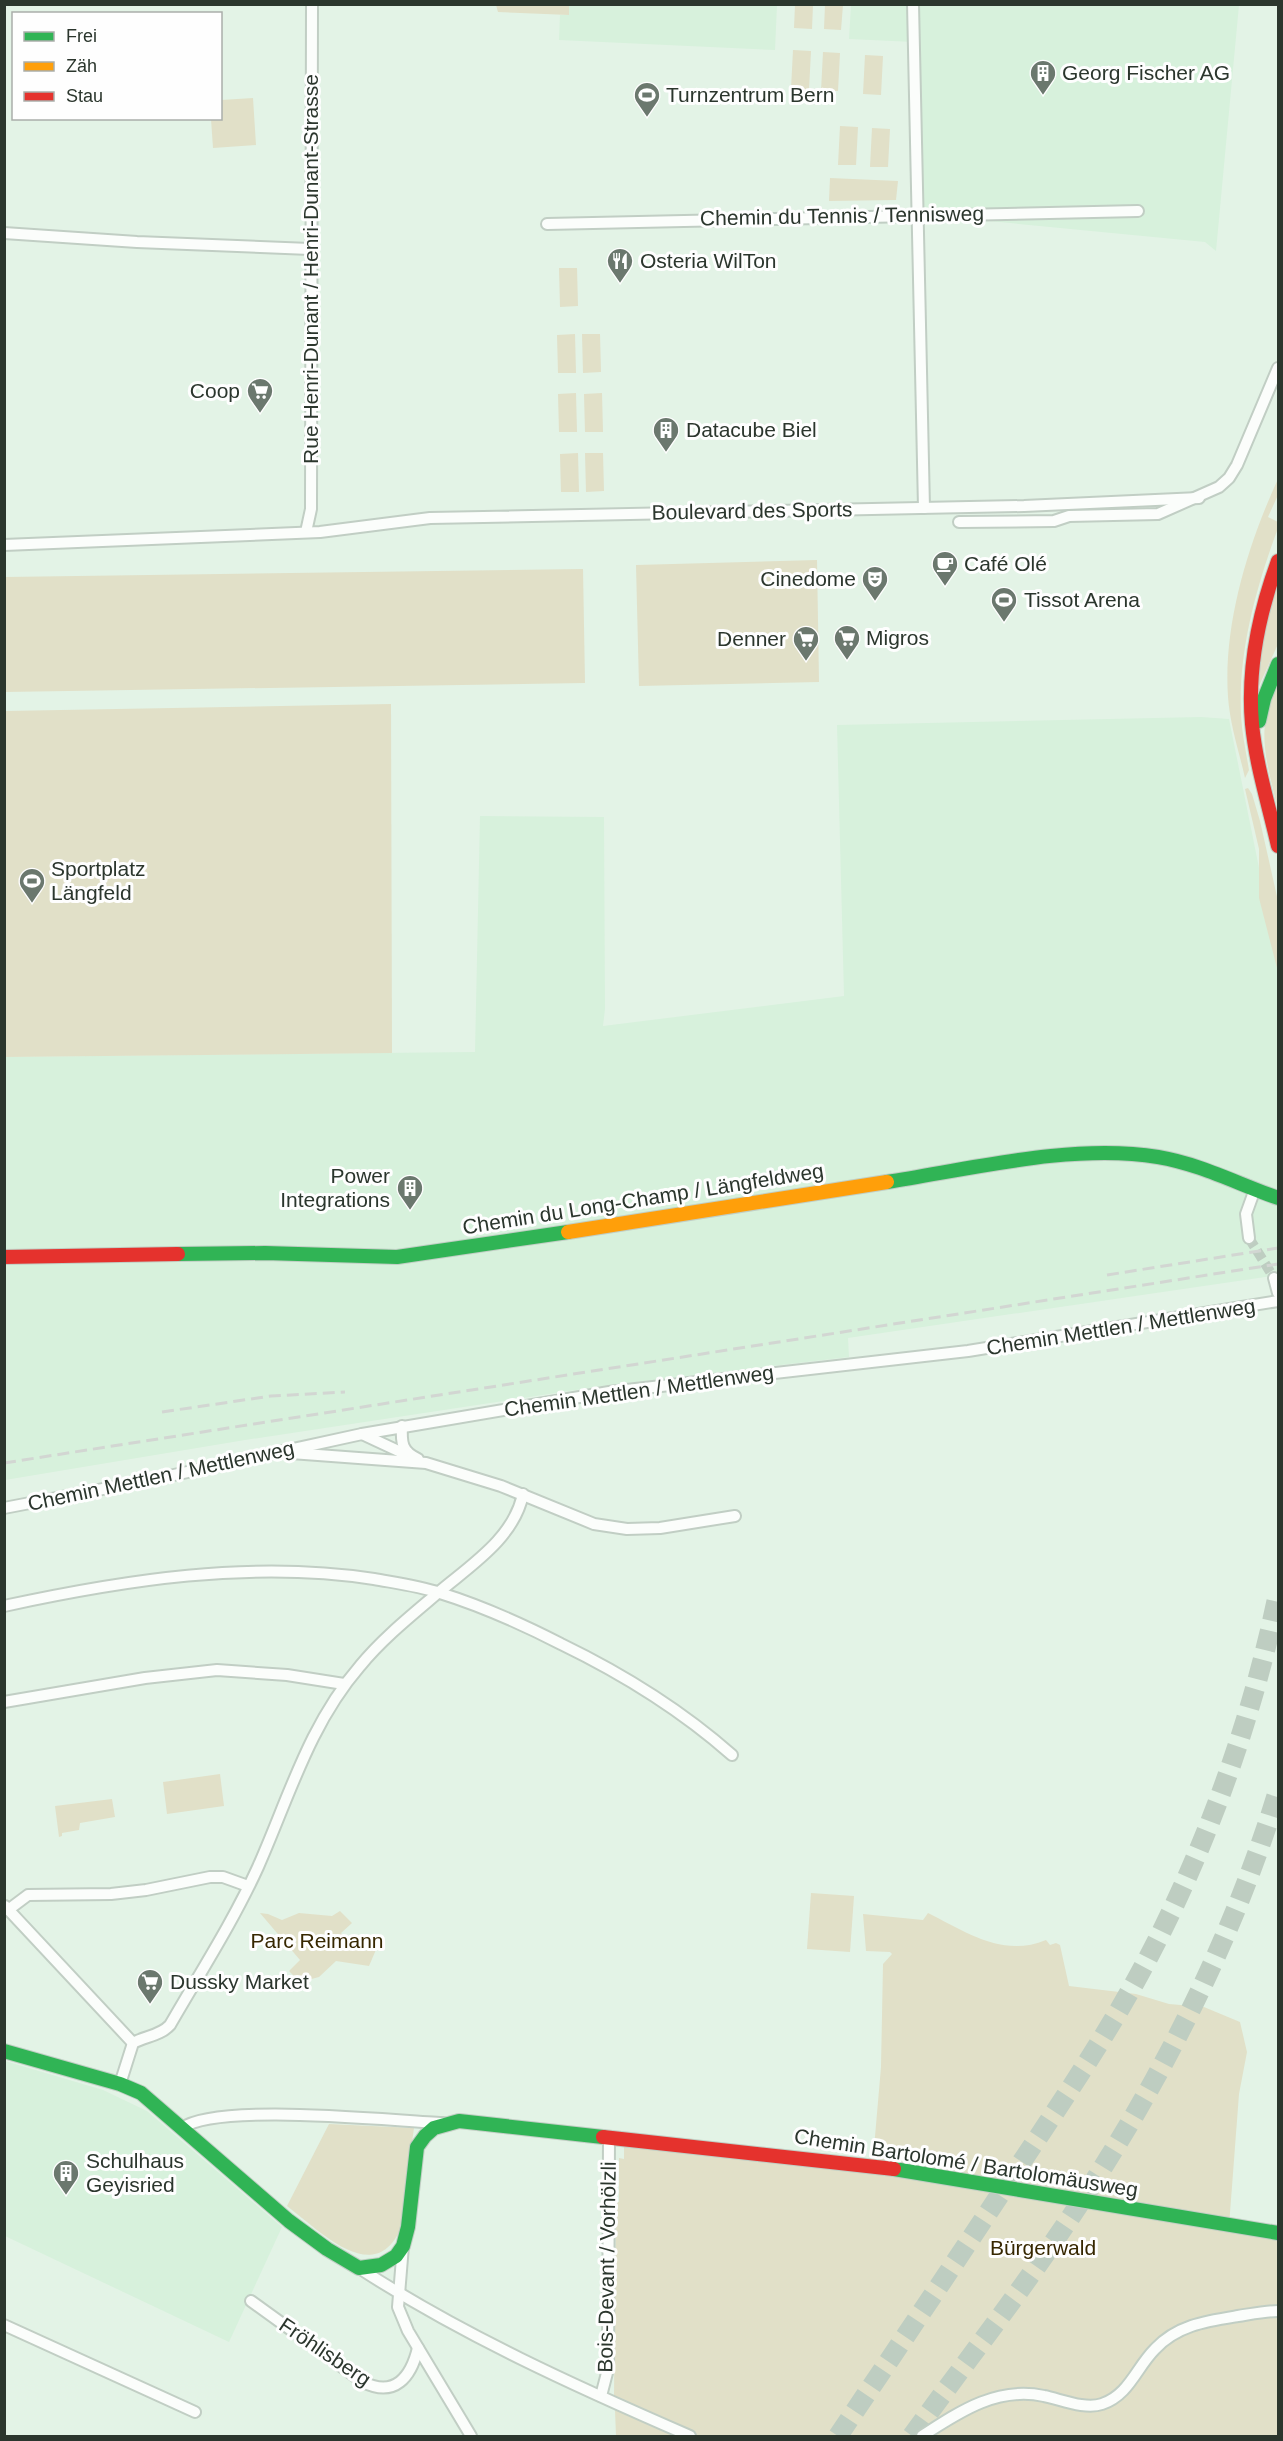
<svg xmlns="http://www.w3.org/2000/svg" width="1283" height="2441" font-family="Helvetica,sans-serif">
<style>
.built{fill:#d7f1dc}
.green{fill:#e1e0c8}
.lines{fill:none;stroke-linecap:round;stroke-linejoin:round}
.street-tunnel{stroke:#becdc1;stroke-width:10;stroke-dasharray:10 5;stroke-linecap:butt}
.highway-tunnel{stroke:#becdc1;stroke-width:20;stroke-dasharray:20 10;stroke-linecap:butt}
.street-casing{stroke:#c1cec4;stroke-width:14}
.fast-casing{stroke:#c1cec4;stroke-width:16}
.slow-casing{stroke:#c1cec4;stroke-width:16}
.jam-casing{stroke:#c1cec4;stroke-width:16}
.street{stroke:#fbfdfb;stroke-width:10}
.fast{stroke:#30b455;stroke-width:14}
.slow{stroke:#ff9f0a;stroke-width:14}
.jam{stroke:#e5322d;stroke-width:14}
.rail{stroke:#d2d6d2;stroke-width:3;stroke-dasharray:12 6;stroke-linecap:butt}
.labels{text-anchor:middle;stroke-width:6;stroke-linejoin:round;paint-order:stroke}
.poi-label{font-size:21px;fill:#2b362d;stroke:#fefefe;text-anchor:start}
.street-label{font-size:21px;fill:#2b362d;stroke:#fefefe}
.park-label{font-size:21px;fill:#362700;stroke:#fefefe}
</style>
<rect width="100%" height="100%" fill="#e3f3e6"/>
<!-- built -->
<g class="built">
<path d="M569 5H777L775 50 559 40 560 15H569Z"/>
<path d="M851 5H1239L1216 251 1205 242 917 214 914 42 849 39Z"/>
<path d="M1201 717 1229 719 1278 962V1275L848 1338 849 1357 602 1386 245 1440 5 1480V1057L475 1052 480 816 604 817 605 1009 603 1026 844 996 837 725Z"/>
<path d="M5 2061 103 2090 147 2111 282 2227 229 2342 5 2236Z"/>
</g>
<!-- green -->
<g class="green">
<path d="M496 5H569V15L498 12Z"/>
<path d="M795 5H813L812 29 794 28Z"/>
<path d="M825 5H843L841 30 824 29Z"/>
<path d="M793 50 811 51 809 90 791 89Z"/>
<path d="M823 52 840 53 838 91H821Z"/>
<path d="M865 55 883 56 881 95 863 94Z"/>
<path d="M253 98 256 145 213 148 211 119 220 118 221 100Z"/>
<path d="M840 126 858 127 856 165H838Z"/>
<path d="M872 128 890 129 888 167H870Z"/>
<path d="M830 178 898 181 896 200 829 201Z"/>
<path d="M559 268H577L578 306 560 307Z"/>
<path d="M575 334 576 373H558L557 335Z"/>
<path d="M582 334H600L601 372 583 373Z"/>
<path d="M576 393 577 432H559L558 394Z"/>
<path d="M602 393 603 432H585L584 394Z"/>
<path d="M578 453 579 492H561L560 454Z"/>
<path d="M585 453H603L604 491 586 492Z"/>
<path d="M1278 479V495L1268 517 1278 522V528C1256 588 1238 651 1241 716 1242 734 1246 752 1249 770L1245 778C1239 751 1230 725 1228 697 1223 625 1248 544 1278 479Z"/>
<path d="M817 560 819 682 639 686 636 565Z"/>
<path d="M583 569 585 683 5 692V577Z"/>
<path d="M1278 576V644L1259 686V653Z"/>
<path d="M1278 676V811C1272 782 1260 748 1266 717 1269 704 1274 690 1278 676Z"/>
<path d="M391 704 392 1053 5 1057V711Z"/>
<path d="M1248 788 1252 794 1260 821 1278 901V972L1259 898V849L1245 789Z"/>
<path d="M220 1774 224 1806 167 1814 163 1782Z"/>
<path d="M112 1799 115 1817 80 1823 79 1830 62 1833V1836L59 1837 55 1806Z"/>
<path d="M811 1893 854 1896 850 1952 807 1949Z"/>
<path d="M340 1911 352 1923 341 1933 349 1943 355 1939 365 1951 376 1943 378 1945 369 1966 336 1961 319 1977 300 1982 289 1971 300 1960 260 1913 268 1914 282 1920 299 1913 332 1916Z"/>
<path d="M928 1913C966 1932 1003 1958 1046 1940L1050 1945 1056 1943 1060 1945 1069 1986 1136 1994 1169 2004 1204 2007 1240 2022 1247 2052 1239 2094 1229 2226 1278 2233V2436H616L615 2410 619 2400 614 2396 616 2202H619V2158L624 2159V2143L872 2171 881 2067 883 1964 892 1954 890 1952 866 1951 863 1914 923 1920Z"/>
<path d="M329 2124 414 2128 400 2230C373 2288 318 2229 287 2206Z"/>
</g>
<g class="lines">
<!-- street-tunnel -->
<path class="street-tunnel" d="M1249 1238 1274 1278"/>
<!-- highway-tunnel -->
<g class="highway-tunnel">
<path d="M838 2436C897 2349 956 2261 1015 2172 1061 2103 1108 2034 1147 1960 1207 1846 1252 1720 1278 1594"/>
<path d="M912 2436C956 2375 1003 2315 1046 2253 1145 2112 1228 1955 1278 1791"/>
</g>
<!-- street casing -->
<g class="street-casing">
<g id="street">
<path d="M913 4 924 508"/>
<path d="M547 224 1138 211"/>
<path d="M4 233 137 242 310 249"/>
<path d="M959 522 1054 521 1069 516 1158 514 1219 487 1229 478 1237 465 1278 368"/>
<path d="M306 532 311 509 312 4"/>
<path d="M4 545 320 532 430 518 1024 506 1199 498"/>
<path d="M1249 1238 1246 1214 1255 1189"/>
<path d="M1274 1278 1278 1293"/>
<path d="M402 1426C401 1443 402 1452 418 1459"/>
<path d="M362 1434 407 1455"/>
<path d="M291 1453 426 1463 501 1486 594 1524 627 1529 660 1528 735 1516"/>
<path d="M4 1508 160 1478 362 1434 609 1392 968 1351 1278 1301"/>
<path d="M4 1606C124 1580 251 1560 374 1579 396 1583 419 1586 440 1593 482 1606 522 1624 561 1644 623 1674 681 1710 732 1755"/>
<path d="M4 1702 145 1678 217 1670 287 1675 344 1684"/>
<path d="M5 1906 133 2043"/>
<path d="M8 1910 28 1895 111 1894 146 1890 210 1877H223L248 1886"/>
<path d="M120 2084 133 2043C145 2036 160 2036 170 2025 200 1973 233 1922 258 1867 289 1797 309 1725 360 1666 383 1638 412 1615 439 1592 471 1565 514 1538 523 1494"/>
<path d="M182 2128C218 2102 392 2121 443 2123"/>
<path d="M403 2246 398 2307 408 2331 471 2436"/>
<path d="M359 2268C462 2335 577 2387 690 2436"/>
<path d="M251 2301 363 2382C395 2398 411 2377 418 2348"/>
<path d="M4 2325 195 2412"/>
<path d="M601 2396 608 2369 609 2137"/>
<path d="M922 2436C959 2412 997 2386 1044 2396 1060 2399 1085 2410 1102 2404 1129 2395 1136 2368 1155 2349 1177 2325 1207 2321 1238 2316 1251 2314 1265 2311 1278 2311"/>
</g>
</g>
<!-- fast casing -->
<g class="fast-casing">
<g id="fast">
<path d="M1259 721 1264 699 1278 664"/>
<path d="M887 1182C971 1169 1073 1143 1158 1157 1200 1164 1238 1184 1278 1198"/>
<path d="M178 1254 265 1253 397 1257 568 1232"/>
<path d="M4 2051 120 2084 141 2093 289 2221 327 2249 359 2268 381 2265 396 2256 403 2246 408 2227 417 2147 425 2136 434 2128 459 2121 603 2137"/>
<path d="M894 2169 1278 2233"/>
</g>
</g>
<!-- slow casing -->
<g class="slow-casing">
<path id="slow" d="M568 1232 887 1182"/>
</g>
<!-- jam casing -->
<g class="jam-casing">
<g id="jam">
<path d="M1278 561C1259 613 1247 668 1252 724 1256 765 1269 806 1278 846"/>
<path d="M4 1257 178 1254"/>
<path d="M603 2137 894 2169"/>
</g>
</g>
<!-- street -->
<use href="#street" class="street"/>
<!-- fast -->
<use href="#fast" class="fast"/>
<!-- slow -->
<use href="#slow" class="slow"/>
<!-- jam -->
<use href="#jam" class="jam"/>
<!-- rail -->
<g class="rail">
<path d="M1107 1275 1278 1248"/>
<path d="M162 1412 271 1396 345 1392"/>
<path d="M4 1463 1278 1264"/>
</g>
</g>
<!-- icons -->
<defs>
<g id="building-pin" transform="scale(1.35)"><path d="M0 17L-7.5 6A9.5 9.5 0 1 1 7.5 6Z" fill="#6b786e" stroke="#fefefe"/><path d="M-4-6H4V6H1V3H-1V6H-4ZM-2.5-4.3h1.7v1.8h-1.7ZM.8-4.3h1.7v1.8H.8ZM-2.5-1h1.7V.8h-1.7ZM.8-1h1.7V.8H.8Z" fill="#fff"/></g>
<g id="stadium-pin" transform="scale(1.35)"><path d="M0 17L-7.5 6A9.5 9.5 0 1 1 7.5 6Z" fill="#6b786e" stroke="#fefefe"/><path d="M0-5a6.5 5 0 1 0 0 10a6.5 5 0 1 0 0-10ZM-3.5-1.8h7v3.6h-7Z" fill="#fff"/></g>
<g id="restaurant-pin" transform="scale(1.35)"><path d="M0 17L-7.5 6A9.5 9.5 0 1 1 7.5 6Z" fill="#6b786e" stroke="#fefefe"/><path d="M-5-6h1v4h1v-4h1v4h1v-4h1v5L-1.5 .5V6h-2V.5L-5-1ZM5-6V6H3V1.5H1.5Q1.5-4 5-6Z" fill="#fff"/></g>
<g id="supermarket-pin" transform="scale(1.35)"><path d="M0 17L-7.5 6A9.5 9.5 0 1 1 7.5 6Z" fill="#6b786e" stroke="#fefefe"/><path d="M-6-5.5h2.5l.6 2H6L4.5 2H-2.5L-4.4-4H-6ZM-1.5 3.2a1.3 1.3 0 1 0 .1 0ZM3 3.2a1.3 1.3 0 1 0 .1 0Z" fill="#fff"/></g>
<g id="cafe-pin" transform="scale(1.35)"><path d="M0 17L-7.5 6A9.5 9.5 0 1 1 7.5 6Z" fill="#6b786e" stroke="#fefefe"/><path d="M-5.5-4.5H6V0H3Q3 3.5 0 3.5H-2.5Q-5.5 3.5-5.5 0ZM3-3.2v2h1.7v-2ZM-6 4.5H4V6H-6Z" fill="#fff"/></g>
<g id="theatre-pin" transform="scale(1.35)"><path d="M0 17L-7.5 6A9.5 9.5 0 1 1 7.5 6Z" fill="#6b786e" stroke="#fefefe"/><path d="M-5-5.5Q0-4 5-5.5V0Q5 5 0 6Q-5 5-5 0ZM-3.3-2.5H-1v1.5H-3.3ZM1-2.5H3.3v1.5H1ZM-2.8 1Q0 5.5 2.8 1Z" fill="#fff"/></g>
</defs>
<g fill-rule="evenodd">
<use href="#building-pin" x="1043" y="73"/>
<use href="#stadium-pin" x="647" y="95"/>
<use href="#restaurant-pin" x="620" y="261"/>
<use href="#supermarket-pin" x="260" y="391"/>
<use href="#building-pin" x="666" y="430"/>
<use href="#cafe-pin" x="945" y="564"/>
<use href="#theatre-pin" x="875" y="579"/>
<use href="#stadium-pin" x="1004" y="600"/>
<use href="#supermarket-pin" x="847" y="638"/>
<use href="#supermarket-pin" x="806" y="639"/>
<use href="#stadium-pin" x="32" y="881"/>
<use href="#building-pin" x="410" y="1188"/>
<use href="#supermarket-pin" x="150" y="1982"/>
<use href="#building-pin" x="66" y="2173"/>
</g>
<g class="labels">
<!-- poi labels -->
<g class="poi-label">
<text x="1062" y="80">Georg Fischer AG</text>
<text x="666" y="102">Turnzentrum Bern</text>
<text x="640" y="268">Osteria WilTon</text>
<text x="240" y="398" text-anchor="end">Coop</text>
<text x="686" y="437">Datacube Biel</text>
<text x="964" y="571">Café Olé</text>
<text x="856" y="586" text-anchor="end">Cinedome</text>
<text x="1024" y="607">Tissot Arena</text>
<text x="866" y="645">Migros</text>
<text x="786" y="646" text-anchor="end">Denner</text>
<text x="51" y="876">Sportplatz<tspan x="51" dy="24">Längfeld</tspan></text>
<text x="390" y="1183" text-anchor="end">Power<tspan x="390" dy="24">Integrations</tspan></text>
<text x="170" y="1989">Dussky Market</text>
<text x="86" y="2168">Schulhaus<tspan x="86" dy="24">Geyisried</tspan></text>
</g>
<!-- street labels -->
<g class="street-label">
<text transform="translate(842 216) rotate(-1)" y="7">Chemin du Tennis / Tennisweg</text>
<text transform="translate(311 269) rotate(-90)" y="7">Rue Henri-Dunant / Henri-Dunant-Strasse</text>
<text transform="translate(752 511) rotate(-1)" y="7">Boulevard des Sports</text>
<text transform="translate(643 1199) rotate(-9)" y="7">Chemin du Long-Champ / Längfeldweg</text>
<text transform="translate(1121 1327) rotate(-9)" y="7">Chemin Mettlen / Mettlenweg</text>
<text transform="translate(639 1391) rotate(-8)" y="7">Chemin Mettlen / Mettlenweg</text>
<text transform="translate(161 1476) rotate(-12)" y="7">Chemin Mettlen / Mettlenweg</text>
<text transform="translate(966 2163) rotate(9)" y="7">Chemin Bartolomé / Bartolomäusweg</text>
<text transform="translate(607 2267) rotate(-89)" y="7">Bois-Devant / Vorhölzli</text>
<text transform="translate(325 2352) rotate(34)" y="7">Fröhlisberg</text>
</g>
<!-- park labels -->
<g class="park-label">
<text x="317" y="1948">Parc Reimann</text>
<text x="1043" y="2255">Bürgerwald</text>
</g>
</g>
<!-- border -->
<rect width="1283" height="2441" fill="none" stroke="#2b362d" stroke-width="12"/>
<!-- legend -->
<rect x="12" y="12" width="210" height="108" fill="#fefefe" stroke="#aaaeaa" stroke-width="1.5"/>
<rect x="24" y="32" width="30" height="9" fill="#30b455" stroke="#aaaeaa" stroke-width="1.5"/>
<text x="66" y="42" font-size="18" fill="#2b362d">Frei</text>
<rect x="24" y="62" width="30" height="9" fill="#ff9f0a" stroke="#aaaeaa" stroke-width="1.5"/>
<text x="66" y="72" font-size="18" fill="#2b362d">Zäh</text>
<rect x="24" y="92" width="30" height="9" fill="#e5322d" stroke="#aaaeaa" stroke-width="1.5"/>
<text x="66" y="102" font-size="18" fill="#2b362d">Stau</text>
</svg>
